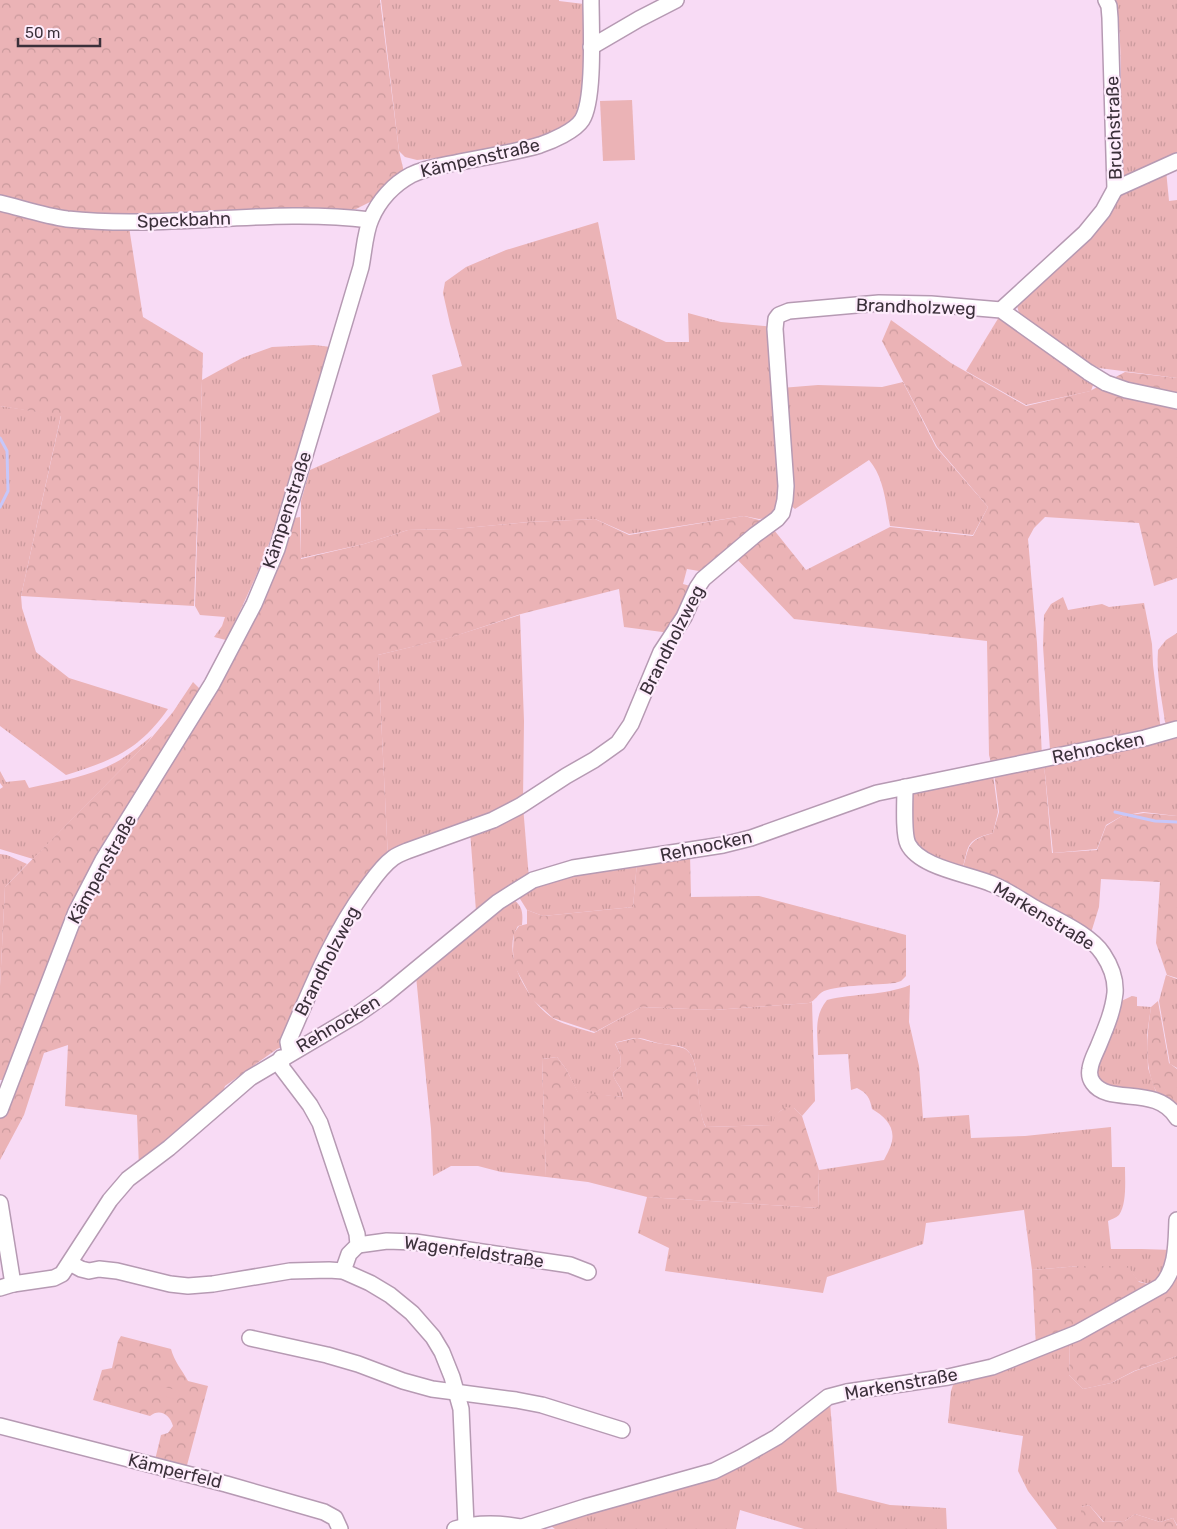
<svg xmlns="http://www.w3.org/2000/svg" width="1177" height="1529" font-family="Rubik,sans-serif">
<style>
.grass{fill:url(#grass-tufts)}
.forest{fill:url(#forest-crowns)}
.pitch{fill:#ebb3b6}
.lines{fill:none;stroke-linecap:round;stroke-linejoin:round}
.stream{stroke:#c7c7fa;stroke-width:3}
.minor-casing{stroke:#b69ab3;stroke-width:18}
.minor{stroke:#fff;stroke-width:15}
.labels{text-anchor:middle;stroke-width:4.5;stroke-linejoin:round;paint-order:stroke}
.street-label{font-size:18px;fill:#3b303a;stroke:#feecfc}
</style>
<defs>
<pattern id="grass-tufts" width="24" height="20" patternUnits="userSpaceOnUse" patternTransform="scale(1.25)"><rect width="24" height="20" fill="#ebb3b6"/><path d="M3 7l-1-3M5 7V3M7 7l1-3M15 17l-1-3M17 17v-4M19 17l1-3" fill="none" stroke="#ca9a9d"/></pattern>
<pattern id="forest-crowns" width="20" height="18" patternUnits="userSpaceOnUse" patternTransform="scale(1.25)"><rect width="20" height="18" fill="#ebb3b6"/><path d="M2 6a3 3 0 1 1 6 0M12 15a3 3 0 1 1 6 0" fill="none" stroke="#ca9a9d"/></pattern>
</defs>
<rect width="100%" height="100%" fill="#f8dbf5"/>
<!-- grass -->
<g class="grass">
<path d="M381 0H559V1L584 4 586 41 582 102 575 117 562 130 550 138 469 155 417 160 405 157 399 151Z"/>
<path d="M1116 0H1177V156L1122 178C1119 164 1122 150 1121 135 1120 91 1123 44 1116 0Z"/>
<path d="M1166 170 1169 201 1177 200V378L1099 368 1085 361 1025 320 1019 313 1017 306 1020 299 1101 224 1114 207 1118 196Z"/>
<path d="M598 222 617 319 666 342H689L688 313 721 322 774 327 783 495 771 518 759 519 744 516 629 534 595 519 528 522 455 529 408 530 364 544 301 558V501L310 470 440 412 432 375 462 366 450 324 443 293 445 282 466 267 506 250Z"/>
<path d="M999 317 1093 385 1091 391 1026 405 966 371Z"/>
<path d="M314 345 331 347C309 406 295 468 275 527 262 566 244 603 226 640L214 637 222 626 225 617 200 615 195 606 202 380 242 358 272 347Z"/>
<path d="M903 382 936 447 988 507 973 535 890 526C886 504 884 477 869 460L795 509 788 503 781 388 818 385 882 387Z"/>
<path d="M0 406 61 415 21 596 22 608 36 652 69 678 168 709C138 751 113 760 66 775L0 726Z"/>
<path d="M1063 597 1068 610 1102 604 1109 607 1144 603 1152 644 1153 665 1161 731 1052 751 1050 750 1043 646 1044 615 1051 604Z"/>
<path d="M520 615 524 721 523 801 388 858 378 655 448 638Z"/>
<path d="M1177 633V724L1167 725 1165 722C1162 699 1156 674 1158 650L1166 640Z"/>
<path d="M1177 732V816L1143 812 1122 816 1106 825 1097 849 1053 853 1044 764Z"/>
<path d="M152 736 148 742 33 859 0 849V789L3 787 0 783V771L6 782 25 780 29 788C60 781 93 776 120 760 131 753 141 745 152 736Z"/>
<path d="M993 774 998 812 993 833C965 840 969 845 962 871L934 860 910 841 909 793Z"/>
<path d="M523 806 529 879 476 911 470 831Z"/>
<path d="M0 854 7 855 27 864 5 887 0 986Z"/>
<path d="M637 862 633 907 543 916 527 910 517 894 546 880Z"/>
<path d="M512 899C523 905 523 914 522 925L518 926C500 953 529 1004 554 1019 565 1025 582 1029 594 1033L641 1007 714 1010 809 1003 812 1002 815 1101 802 1116 794 1108C780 1107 776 1113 773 1125L706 1127C694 1107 703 1063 686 1049 681 1045 670 1045 663 1044 655 1043 645 1038 637 1038 631 1038 623 1041 617 1042L615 1044 620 1054 621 1066 613 1073C615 1084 621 1084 623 1097L578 1093 566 1069 557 1057 542 1059 546 1177 501 1172 478 1166H451L433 1176 431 1129 416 976Z"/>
<path d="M1166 975 1177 979V1068L1170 1064 1159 1001Z"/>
<path d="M910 985 909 1022 919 1066 923 1118 969 1115 971 1138 1025 1136 1111 1127 1112 1167H1125C1125 1180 1127 1204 1119 1215 1116 1218 1111 1219 1108 1221L1111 1249H1142L1173 1250 1156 1286 1138 1281 1127 1266H1079L1032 1270 1024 1210 926 1223 923 1244 827 1277 823 1293 665 1271 669 1248 638 1233 647 1197 818 1208 819 1170 884 1160C887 1154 891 1147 892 1141 895 1126 884 1116 872 1109 870 1098 867 1093 857 1088L851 1090 848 1054 818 1055C818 1034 813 1017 827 1000 854 993 884 996 910 985Z"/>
<path d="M1132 996 1137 997V1006L1151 1007 1147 1035 1148 1068 1157 1095 1100 1086 1094 1064 1117 1003Z"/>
<path d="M1070 1339 1069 1375 1083 1389 1111 1383 1135 1371 1177 1356V1525L1173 1518 1160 1522 1135 1514 1125 1521 1104 1522 1089 1505 1081 1507V1529H1057L1028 1491 1018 1471 1023 1436 948 1423 951 1391 955 1379Z"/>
<path d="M830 1402 837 1492 890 1505 946 1508 947 1529H804L740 1510 736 1529H555L551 1526 553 1523 714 1474Z"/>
</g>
<!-- forest -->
<g class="forest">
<path d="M0 0H380L399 151 404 172 374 200 356 209 127 214 143 317 203 353 194 606 21 596 61 416 0 406Z"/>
<path d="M891 320 951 363 1026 406 1090 391 1125 372 1177 378V578L1154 586 1139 523 1045 517 1034 528 1028 539 1037 643 1042 758 992 766 989 755 987 641 794 619 733 555 770 525 806 570 890 527 973 536 988 507 937 447 882 341Z"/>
<path d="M744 516 759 520 773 519 705 572 687 569 683 584 694 587 670 633 624 627 619 589 521 614 449 638 378 655 388 858 284 1046 277 1049 225 1086 221 1098 139 1168 137 1115 65 1106 68 1045 44 1053 24 1115 0 1160V1119L7 1099 82 907 203 704 236 655 260 609 294 518 300 517 301 559 364 544 408 530 454 529 529 522 595 519 629 535Z"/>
<path d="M193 682 200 689 50 963 3 1080H0V986L5 887 148 742 173 712Z"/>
<path d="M1044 764 1052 853 1097 850 1106 826 1122 816 1144 813 1177 816V978L1167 975 1156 943 1160 882 1101 879 1099 907 1090 936 962 871C970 845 966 841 993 833L999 812 994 773Z"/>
<path d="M690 854 691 897 759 896 906 935V976L901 981 895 983C877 985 840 985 824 991 818 994 815 1001 809 1003L714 1010 641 1007 595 1032 553 1018 532 999 514 965 513 950 514 933 519 926 527 924V910L543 916 633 907 637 862Z"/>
<path d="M1158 1001 1169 1063 1177 1069V1112C1171 1106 1161 1100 1157 1093 1143 1066 1147 1035 1151 1007Z"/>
<path d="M637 1038C646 1040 654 1043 663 1044 670 1045 677 1046 683 1048 703 1055 695 1109 706 1127L772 1125 776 1114 786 1107 794 1108 802 1116 819 1170 818 1208 647 1197 588 1182 546 1177 542 1059 557 1057 566 1069 578 1092 623 1097C622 1085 614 1083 613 1073L621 1066 620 1054 615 1043Z"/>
<path d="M1079 1266H1128L1139 1282 1165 1288 1177 1268V1356L1134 1371 1111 1383 1083 1389 1069 1375 1070 1339 1036 1347 1032 1270Z"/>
<path d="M121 1336 171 1349C174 1361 182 1370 188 1381L208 1386 186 1469 155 1460 161 1435 168 1433 173 1426C170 1415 160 1408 150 1416L93 1400 102 1370 112 1368 118 1341Z"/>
<path d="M1089 1505 1103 1522 1125 1521 1135 1514 1160 1522 1173 1518 1177 1526V1529H1081V1507Z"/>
</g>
<!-- pitch -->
<g class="pitch">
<path d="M632 100 635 160 603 161 600 101Z"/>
<path d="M161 1386 180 1391 178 1400 159 1395Z"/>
</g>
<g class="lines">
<!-- stream -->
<g class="stream">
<path d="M0 438 7 451 8 491 0 507"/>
<path d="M1115 812 1155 821 1177 822"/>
</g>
<!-- minor casing -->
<g class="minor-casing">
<g id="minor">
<path d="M591 47 639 19 676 0"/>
<path d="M1115 189 1177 161"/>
<path d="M0 203C21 208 45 216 67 219 168 230 270 207 370 220"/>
<path d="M1001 310 1085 233 1103 211 1115 189 1110 18 1109 6 1106 0"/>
<path d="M905 787C905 800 903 834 908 844 920 868 969 874 992 884 1007 890 1021 900 1035 908 1056 920 1090 934 1103 954 1111 966 1116 979 1115 993 1113 1012 1105 1030 1098 1047 1095 1054 1091 1061 1090 1069 1089 1074 1090 1079 1093 1083 1109 1106 1157 1084 1177 1118"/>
<path d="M290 1053 288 1042C311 989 332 935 366 889 374 878 382 866 393 858 397 855 402 853 407 851L493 820 520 806 566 776 594 760 618 743 631 724 661 652 684 617 697 588 703 579 755 535 777 519 782 513 785 500 786 486 775 329 776 319 779 315 789 311 879 303 931 304 1001 310 1088 372 1106 383 1126 390 1177 401"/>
<path d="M281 1058 282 1068 310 1105 320 1123 357 1234 358 1245 349 1254 343 1271"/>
<path d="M0 1110 76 912 103 860 212 684 254 604 277 549 361 267C364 252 365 232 371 219 379 200 394 184 411 175 425 168 440 166 455 163 483 157 513 153 540 145 552 141 575 131 582 120 595 100 591 26 591 0"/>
<path d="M0 1203 13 1284"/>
<path d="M358 1245 387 1241 415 1242 570 1265 588 1272"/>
<path d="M70 1263 81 1269 89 1271 99 1269 117 1271 170 1284 188 1286 213 1284 290 1271 329 1270 343 1271 370 1283 390 1295 412 1313 433 1337 442 1352 452 1377 461 1409 466 1525"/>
<path d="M0 1288 13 1284 54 1278 62 1274 110 1200 128 1179 169 1148 250 1078 358 1014 385 995 498 902 533 880 573 868 723 845 751 838 877 793 1145 738 1177 729"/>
<path d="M250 1338 327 1355 358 1364 403 1381 432 1389 516 1400 542 1405 622 1430"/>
<path d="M0 1426 226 1484 324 1512 335 1518 340 1529"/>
<path d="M522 1527 585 1507 714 1471 740 1458 777 1437 828 1397 847 1392 948 1377 992 1367 1077 1333 1161 1286C1177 1269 1176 1243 1177 1220"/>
<path d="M455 1529C481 1521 505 1523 530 1529"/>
</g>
</g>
<!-- minor -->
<use href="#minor" class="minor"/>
</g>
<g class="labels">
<!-- street labels -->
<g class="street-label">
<text transform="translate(1114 128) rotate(-92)" y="6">Bruchstraße</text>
<text transform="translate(480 158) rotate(-13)" y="6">Kämpenstraße</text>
<text transform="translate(184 220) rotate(-2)" y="6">Speckbahn</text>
<text transform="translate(916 307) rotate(2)" y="6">Brandholzweg</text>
<text transform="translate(287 510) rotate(-72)" y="6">Kämpenstraße</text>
<text transform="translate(672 640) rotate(-63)" y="6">Brandholzweg</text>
<text transform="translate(1098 748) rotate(-12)" y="6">Rehnocken</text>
<text transform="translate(706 846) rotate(-12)" y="6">Rehnocken</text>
<text transform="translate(102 869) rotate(-61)" y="6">Kämpenstraße</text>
<text transform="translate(1044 916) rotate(31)" y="6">Markenstraße</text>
<text transform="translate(327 961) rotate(-63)" y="6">Brandholzweg</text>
<text transform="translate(338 1024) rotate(-31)" y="6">Rehnocken</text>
<text transform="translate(474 1252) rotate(8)" y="6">Wagenfeldstraße</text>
<text transform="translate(901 1384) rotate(-10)" y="6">Markenstraße</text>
<text transform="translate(175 1471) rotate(14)" y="6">Kämperfeld</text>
</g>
</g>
<!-- scale -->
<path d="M18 38v8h82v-8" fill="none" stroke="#3b303a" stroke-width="2.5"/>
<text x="25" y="38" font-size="15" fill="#3b303a" stroke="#feecfc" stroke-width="4" paint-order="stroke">50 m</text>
</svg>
